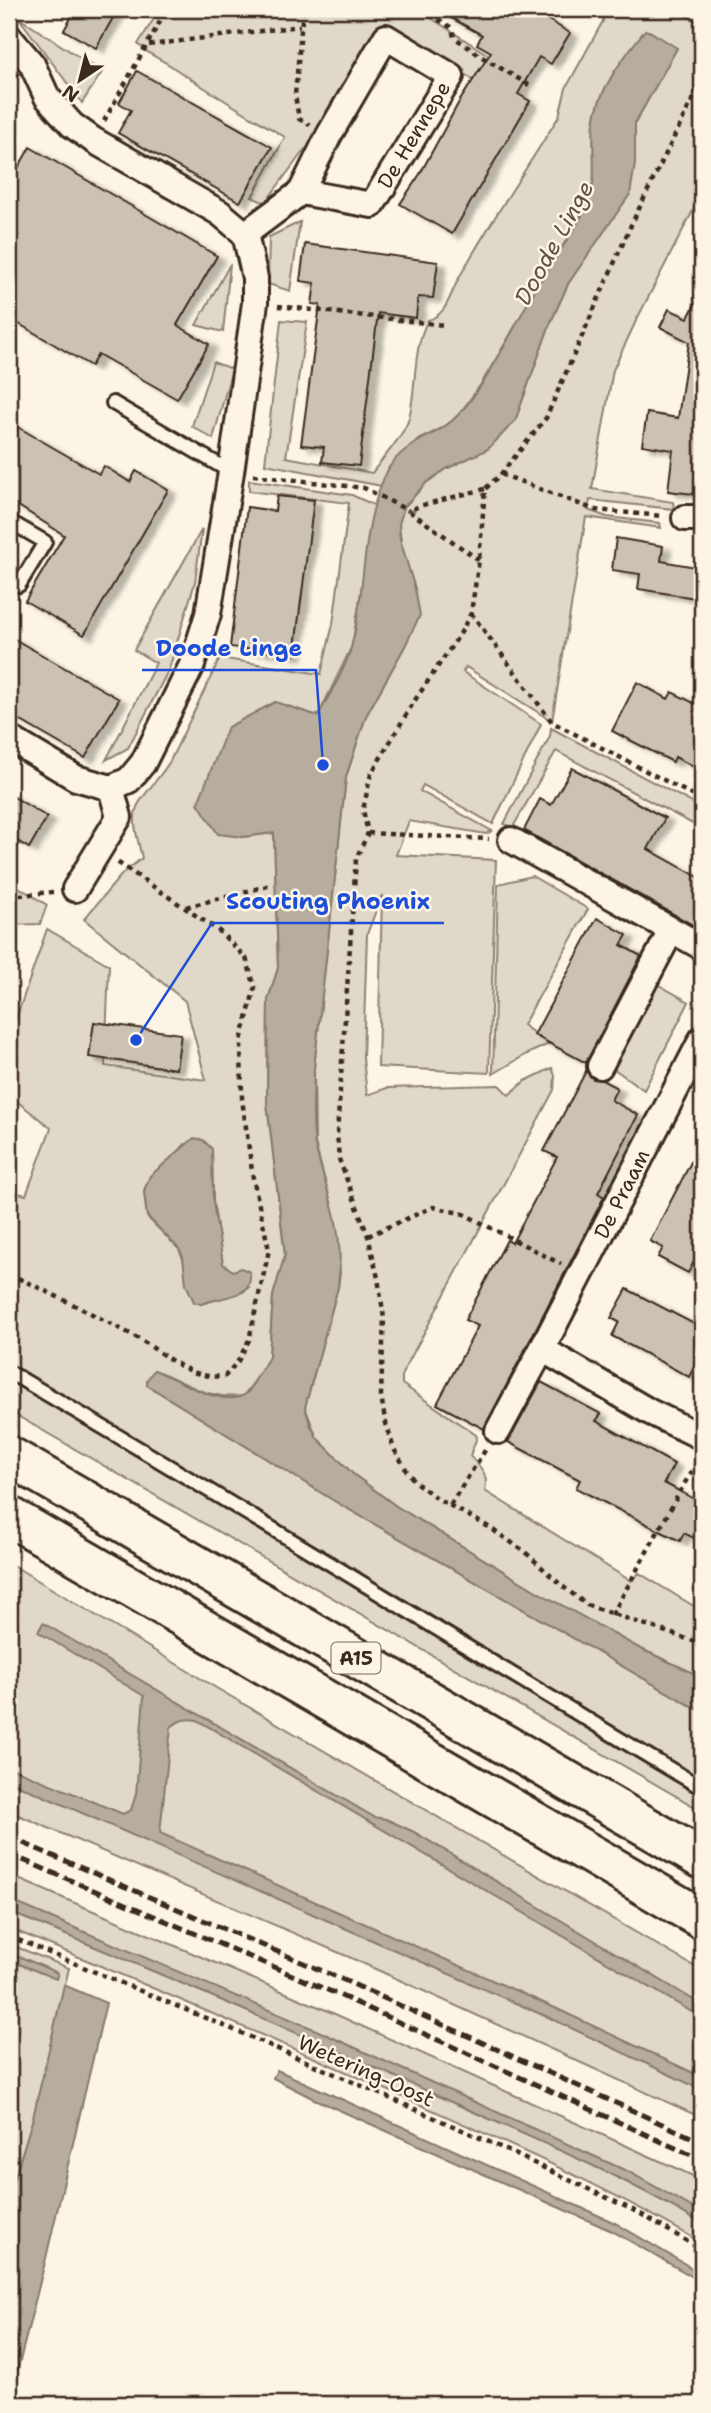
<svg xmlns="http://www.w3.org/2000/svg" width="711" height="2413" font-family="'Shantell Sans',sans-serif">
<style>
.green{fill:#e0d8c8;stroke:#8e8173;stroke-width:2;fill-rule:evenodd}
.water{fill:#b7ad9e;stroke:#85796b;stroke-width:2}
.building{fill:#ccc2b3;stroke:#3b2a1e;stroke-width:2;filter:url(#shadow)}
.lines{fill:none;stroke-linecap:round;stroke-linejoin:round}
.service-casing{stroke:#3b2a1e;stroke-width:18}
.minor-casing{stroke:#3b2a1e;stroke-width:30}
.motorway-casing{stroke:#3b2a1e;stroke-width:44}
.path{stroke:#3b2a1e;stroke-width:4.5;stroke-dasharray:5 5;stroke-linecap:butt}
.service{stroke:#fcf5e5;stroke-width:12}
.minor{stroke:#fcf5e5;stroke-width:24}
.motorway{stroke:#fcf5e5;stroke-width:38}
.rail{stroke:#3b2a1e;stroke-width:5;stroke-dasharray:10 5;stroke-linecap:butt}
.labels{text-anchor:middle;stroke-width:5;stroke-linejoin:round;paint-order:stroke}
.shield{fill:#fcf5e5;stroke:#75675a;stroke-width:2}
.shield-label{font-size:19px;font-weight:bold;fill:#3b2a1e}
.street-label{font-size:21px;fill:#3b2a1e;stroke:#fcf5e5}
.water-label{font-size:23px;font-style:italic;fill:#605144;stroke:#fcf5e5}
.leader{fill:none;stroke:#1d4ed8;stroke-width:2.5}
.callout-dot{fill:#1d4ed8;stroke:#fcf5e5;stroke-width:2.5}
.callout-label{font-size:23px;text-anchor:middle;font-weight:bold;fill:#1d4ed8;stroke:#fcf5e5;stroke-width:5;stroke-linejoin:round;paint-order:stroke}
</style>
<defs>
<filter id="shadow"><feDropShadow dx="8" dy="4.5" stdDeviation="2" flood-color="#0004"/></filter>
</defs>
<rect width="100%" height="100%" fill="#fcf5e5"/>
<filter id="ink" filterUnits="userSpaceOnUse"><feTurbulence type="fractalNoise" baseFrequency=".0143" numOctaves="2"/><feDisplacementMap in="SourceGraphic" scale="14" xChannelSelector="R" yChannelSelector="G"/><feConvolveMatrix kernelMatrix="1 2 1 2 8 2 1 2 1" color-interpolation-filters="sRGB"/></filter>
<g filter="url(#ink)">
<!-- green -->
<g class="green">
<path d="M160 9H417L493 58 478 83 402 33 310 152 305 149 265 203 252 197 285 137C248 115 210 92 174 68 160 58 151 57 138 44Z"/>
<path d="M593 9H673L702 24V193L636 321 613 370 592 489 673 502 674 509 590 500 588 510 607 517 660 523 661 528 586 517 552 721 466 667 463 672 541 724 493 824 423 785 420 791 492 831 486 834 409 821 396 855 496 860 489 1073 378 1067 382 895 367 934 363 1058 367 1095 387 1088 499 1085 509 1095 525 1081 552 1068 555 1076 554 1090 402 1374V1384L476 1435 477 1437 470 1456C481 1468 489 1474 485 1491L631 1581 639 1573 702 1611V1677L639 1648 536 1591 396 1506 353 1474 317 1438 305 1407 338 1287 340 1273 335 1219 315 1143 314 1068 346 777 366 716 405 646 415 589 402 551 399 524 404 507 426 483 446 469 488 449 515 421 550 324 568 284 588 253 635 164V123L677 48 592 185 589 200 583 212 481 384 460 413 448 425 418 440 389 467 382 486 265 464 281 320 307 322 286 457 372 473C382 459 405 434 409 418 417 387 412 349 428 320 447 315 450 294 459 278 489 223 526 170 559 116L566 88 603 21V16Z"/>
<path d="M19 18 102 72 82 103Z"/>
<path d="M300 222 290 291 268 284 269 237Z"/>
<path d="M230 264 223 332 196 325Z"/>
<path d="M213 362 232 369 213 439 192 426Z"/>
<path d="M249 480 352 495 376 506 352 646 318 716 275 702 242 837 274 833 278 968 268 1000 267 1103 285 1255 273 1296 269 1357 262 1371 243 1396C205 1400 187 1382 154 1370L147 1385 336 1502 702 1712V1811L9 1411V1191L26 1195 51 1128 9 1095V1039L47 929 109 965 105 1066 206 1080 185 1001 84 919 123 873 142 858C139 843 131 822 137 807 142 796 162 775 170 761L220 658 321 674 333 624 349 503 249 491ZM185 1144 212 1149 213 1202 223 1265 249 1287 243 1292 201 1304 179 1249 147 1217 144 1191 150 1176 179 1151Z"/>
<path d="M202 529 195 582 169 669 128 748 106 760 156 663 134 650Z"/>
<path d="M551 728 702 808V829L556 751 513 827 504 824 550 736Z"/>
<path d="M532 876 588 909 523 1025 549 1044 527 1054 493 1074 498 884Z"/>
<path d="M9 881 47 905 40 924 9 925Z"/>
<path d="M657 984 689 1002 644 1090 614 1069Z"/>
<path d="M9 1563 218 1689 702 1971V2118L349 1957 9 1811Z"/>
<path d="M9 1875 326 2010 702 2180V2243C606 2186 504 2142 403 2097 272 2039 141 1982 9 1928Z"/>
<path d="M9 1944 69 1968 33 2118 9 2196Z"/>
</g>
<!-- water -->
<g class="water">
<path d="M645 30 651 32 677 48 635 123V164L630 194 568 284 550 324 515 421 488 449 446 469 426 483 404 507 399 524 400 539 415 589 420 615 405 646 366 716 346 777 314 1068C314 1092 311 1119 315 1144 320 1168 329 1192 335 1217 340 1240 341 1264 338 1287L305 1407 310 1424 317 1438 353 1474 396 1506 536 1591 639 1648 702 1677V1712L336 1502 147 1385V1380L154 1370C176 1378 227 1412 248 1392L269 1357 273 1296 285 1255 267 1103 268 1000 278 968 274 833 242 837 218 834 198 803 228 727 275 702 318 716C329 695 347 667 352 644 366 591 361 517 389 468 405 440 439 437 459 414 490 381 515 323 539 283 555 256 577 230 589 201 598 177 591 148 594 122 599 88 624 57 645 30Z"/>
<path d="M194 1138 203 1140 212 1149 213 1202 223 1264 233 1271 241 1268 250 1272C253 1300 222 1295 201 1304L194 1302 186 1284 183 1257 179 1249 147 1216 144 1191 150 1176Z"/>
<path d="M43 1623 374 1817 386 1819 414 1832 702 2005V2018L197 1720C186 1718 179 1720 171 1727L160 1833 555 2008 702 2077V2090L552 2019 9 1781V1767L123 1814 131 1810 136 1794 144 1696 38 1632Z"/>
<path d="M9 1900 316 2030 629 2172 702 2213V2224C622 2175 534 2139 449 2101 303 2035 157 1971 9 1912Z"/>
<path d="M9 1952 58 1973 56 1979 9 1960Z"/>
<path d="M64 1985 106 2003 46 2258 9 2404V2196L33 2118Z"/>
<path d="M277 2070 615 2223 702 2274V2282L612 2231 312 2098 273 2078Z"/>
</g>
<!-- building -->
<g class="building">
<path d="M76 9H118L96 48 64 30Z"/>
<path d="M435 9H530L570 33 551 64 539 57 518 94 530 101 452 234 400 204 420 174 459 102 491 52 477 44 482 35Z"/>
<path d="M137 71 272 147 240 202 118 133 131 110 119 103Z"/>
<path d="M30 147 217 256 177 325 209 344 177 399 98 354 91 366 9 318V184Z"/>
<path d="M305 244 438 262 433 298 418 297 416 318 378 313 359 466 322 462 324 447 301 445 320 305 312 304 315 283 300 281Z"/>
<path d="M702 290V495L668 491 673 450 642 445 647 413 678 418 689 342 660 327 669 309 688 318Z"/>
<path d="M9 422 99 474 104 466 130 482 136 471 168 490 84 635 25 601 64 535 9 500Z"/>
<path d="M277 496 314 500 294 655 230 647 247 507 275 511Z"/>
<path d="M616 538 663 546 661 561 702 568V599L638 589 640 574 612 570Z"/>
<path d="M9 636 119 699 85 758 9 714Z"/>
<path d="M637 682 668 699 672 692 702 707V771L675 757 673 762 612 731Z"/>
<path d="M572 768 665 818 648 849 702 879V930L524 830 540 799 551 805Z"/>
<path d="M9 794 47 817 29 848 9 836Z"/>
<path d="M597 918 627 935 621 945 641 956 586 1063 534 1035Z"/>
<path d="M94 1022 181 1034 176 1069 89 1057Z"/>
<path d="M586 1071 593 1079 602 1080 617 1088 611 1100 638 1115 598 1193 604 1197 484 1429 437 1404 478 1326 465 1320 507 1240 512 1243 557 1157 544 1151Z"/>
<path d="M702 1141V1247L688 1273 658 1257 663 1248 650 1241Z"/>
<path d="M627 1289 702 1328V1366L696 1363 689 1377 612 1336 619 1322 611 1318Z"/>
<path d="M541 1382 601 1414 596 1421 674 1464 664 1483 702 1503V1542L684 1533 680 1541 656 1529 576 1488 580 1480 508 1442Z"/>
</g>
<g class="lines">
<!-- service casing -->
<g class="service-casing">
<g id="service">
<path d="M113 403 231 472"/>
<path d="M9 521 45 542 19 585 9 579"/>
<path d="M9 1372C242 1507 470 1651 702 1788"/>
</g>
</g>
<!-- minor casing -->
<g class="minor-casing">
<g id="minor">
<path d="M9 37 32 64 47 97 72 125 93 140 220 213 245 234 255 278V303L231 472 208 614 192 665 143 763 129 780 111 788 76 778 9 738"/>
<path d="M245 234 301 192 329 135 386 37 451 76 372 205 301 192"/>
<path d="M685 518H702"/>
<path d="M511 840 702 947"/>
<path d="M75 889 119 817 111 788"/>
<path d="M702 1039 542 1349 650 1412 702 1437"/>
<path d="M600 1066 671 931"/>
<path d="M498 1431 542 1349"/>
</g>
</g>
<!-- motorway casing -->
<g class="motorway-casing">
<g id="motorway">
<path d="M9 1456 702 1859"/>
<path d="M9 1516 702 1919"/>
</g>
</g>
<!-- path -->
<g class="path">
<path d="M303 9 295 95 299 119 310 125"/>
<path d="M421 9 452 28 454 37 482 57 529 85"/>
<path d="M149 45 300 26"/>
<path d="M702 80 631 225 546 418 501 474 485 489 479 560 471 613 460 634 413 703 371 774 363 810 368 833 356 859 337 1134 339 1159 368 1236 378 1278 384 1318 381 1395 385 1420 394 1449 407 1471 415 1482 438 1499 487 1526 524 1551 561 1585 587 1605 702 1644"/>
<path d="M9 103 17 89"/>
<path d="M104 121 167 9"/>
<path d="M278 306 444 325"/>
<path d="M501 474 595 510 663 516"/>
<path d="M253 475 364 488 409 511"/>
<path d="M479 560 409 511 419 506 485 489"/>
<path d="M471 613 552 722 702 800"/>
<path d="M368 833 489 839"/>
<path d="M9 896 53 892"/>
<path d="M186 907 271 885"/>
<path d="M368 1236 433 1207 464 1214 561 1264"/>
<path d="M9 1274C51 1293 93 1314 134 1336 163 1352 189 1381 225 1376L238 1361 249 1340 269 1250 253 1178 242 1099 241 1041 255 987 246 958 219 931 117 862"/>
<path d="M450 1505 486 1449"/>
<path d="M612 1615 697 1461"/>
<path d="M9 1936 246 2035 485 2140 639 2213 702 2250"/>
</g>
<!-- service -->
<use href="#service" class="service"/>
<!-- minor -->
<use href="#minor" class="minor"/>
<!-- motorway -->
<use href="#motorway" class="motorway"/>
<!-- rail -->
<g class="rail">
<path d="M9 1837 346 1981 702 2142"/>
<path d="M9 1854 339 1995 702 2160"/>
</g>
</g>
</g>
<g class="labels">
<!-- shield labels -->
<rect class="shield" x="331.5" y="1642.5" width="49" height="31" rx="5"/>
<g class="shield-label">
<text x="356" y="1665">A15</text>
</g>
<!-- street labels -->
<g class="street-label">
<text transform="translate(414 135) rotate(-59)" y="7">De Hennepe</text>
<text transform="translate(622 1194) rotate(-63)" y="7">De Praam</text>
<text transform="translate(366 2071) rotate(24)" y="7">Wetering-Oost</text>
</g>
<!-- water labels -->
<g class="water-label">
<text transform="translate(554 243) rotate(-61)" y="8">Doode Linge</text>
</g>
</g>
<!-- callouts -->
<path class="leader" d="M323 765L316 670H142M136 1040L212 923H444"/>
<g class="callout-dot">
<circle cx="323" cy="765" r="7"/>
<circle cx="136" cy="1040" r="7"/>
</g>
<g class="callout-label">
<text x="229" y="656">Doode Linge</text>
<text x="328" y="909">Scouting Phoenix</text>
</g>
<!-- margin -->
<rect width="711" height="2413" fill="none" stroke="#fcf5e5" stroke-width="35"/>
<rect x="18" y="18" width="676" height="2378" fill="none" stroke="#3b2a1e" stroke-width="2.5" filter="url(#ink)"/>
<!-- north arrow -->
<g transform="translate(80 80) rotate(215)" stroke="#fcf5e5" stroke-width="5" paint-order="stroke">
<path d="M0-5L12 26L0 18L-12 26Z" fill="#3b2a1e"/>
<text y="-10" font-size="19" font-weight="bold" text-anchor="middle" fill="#3b2a1e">N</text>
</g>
</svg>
